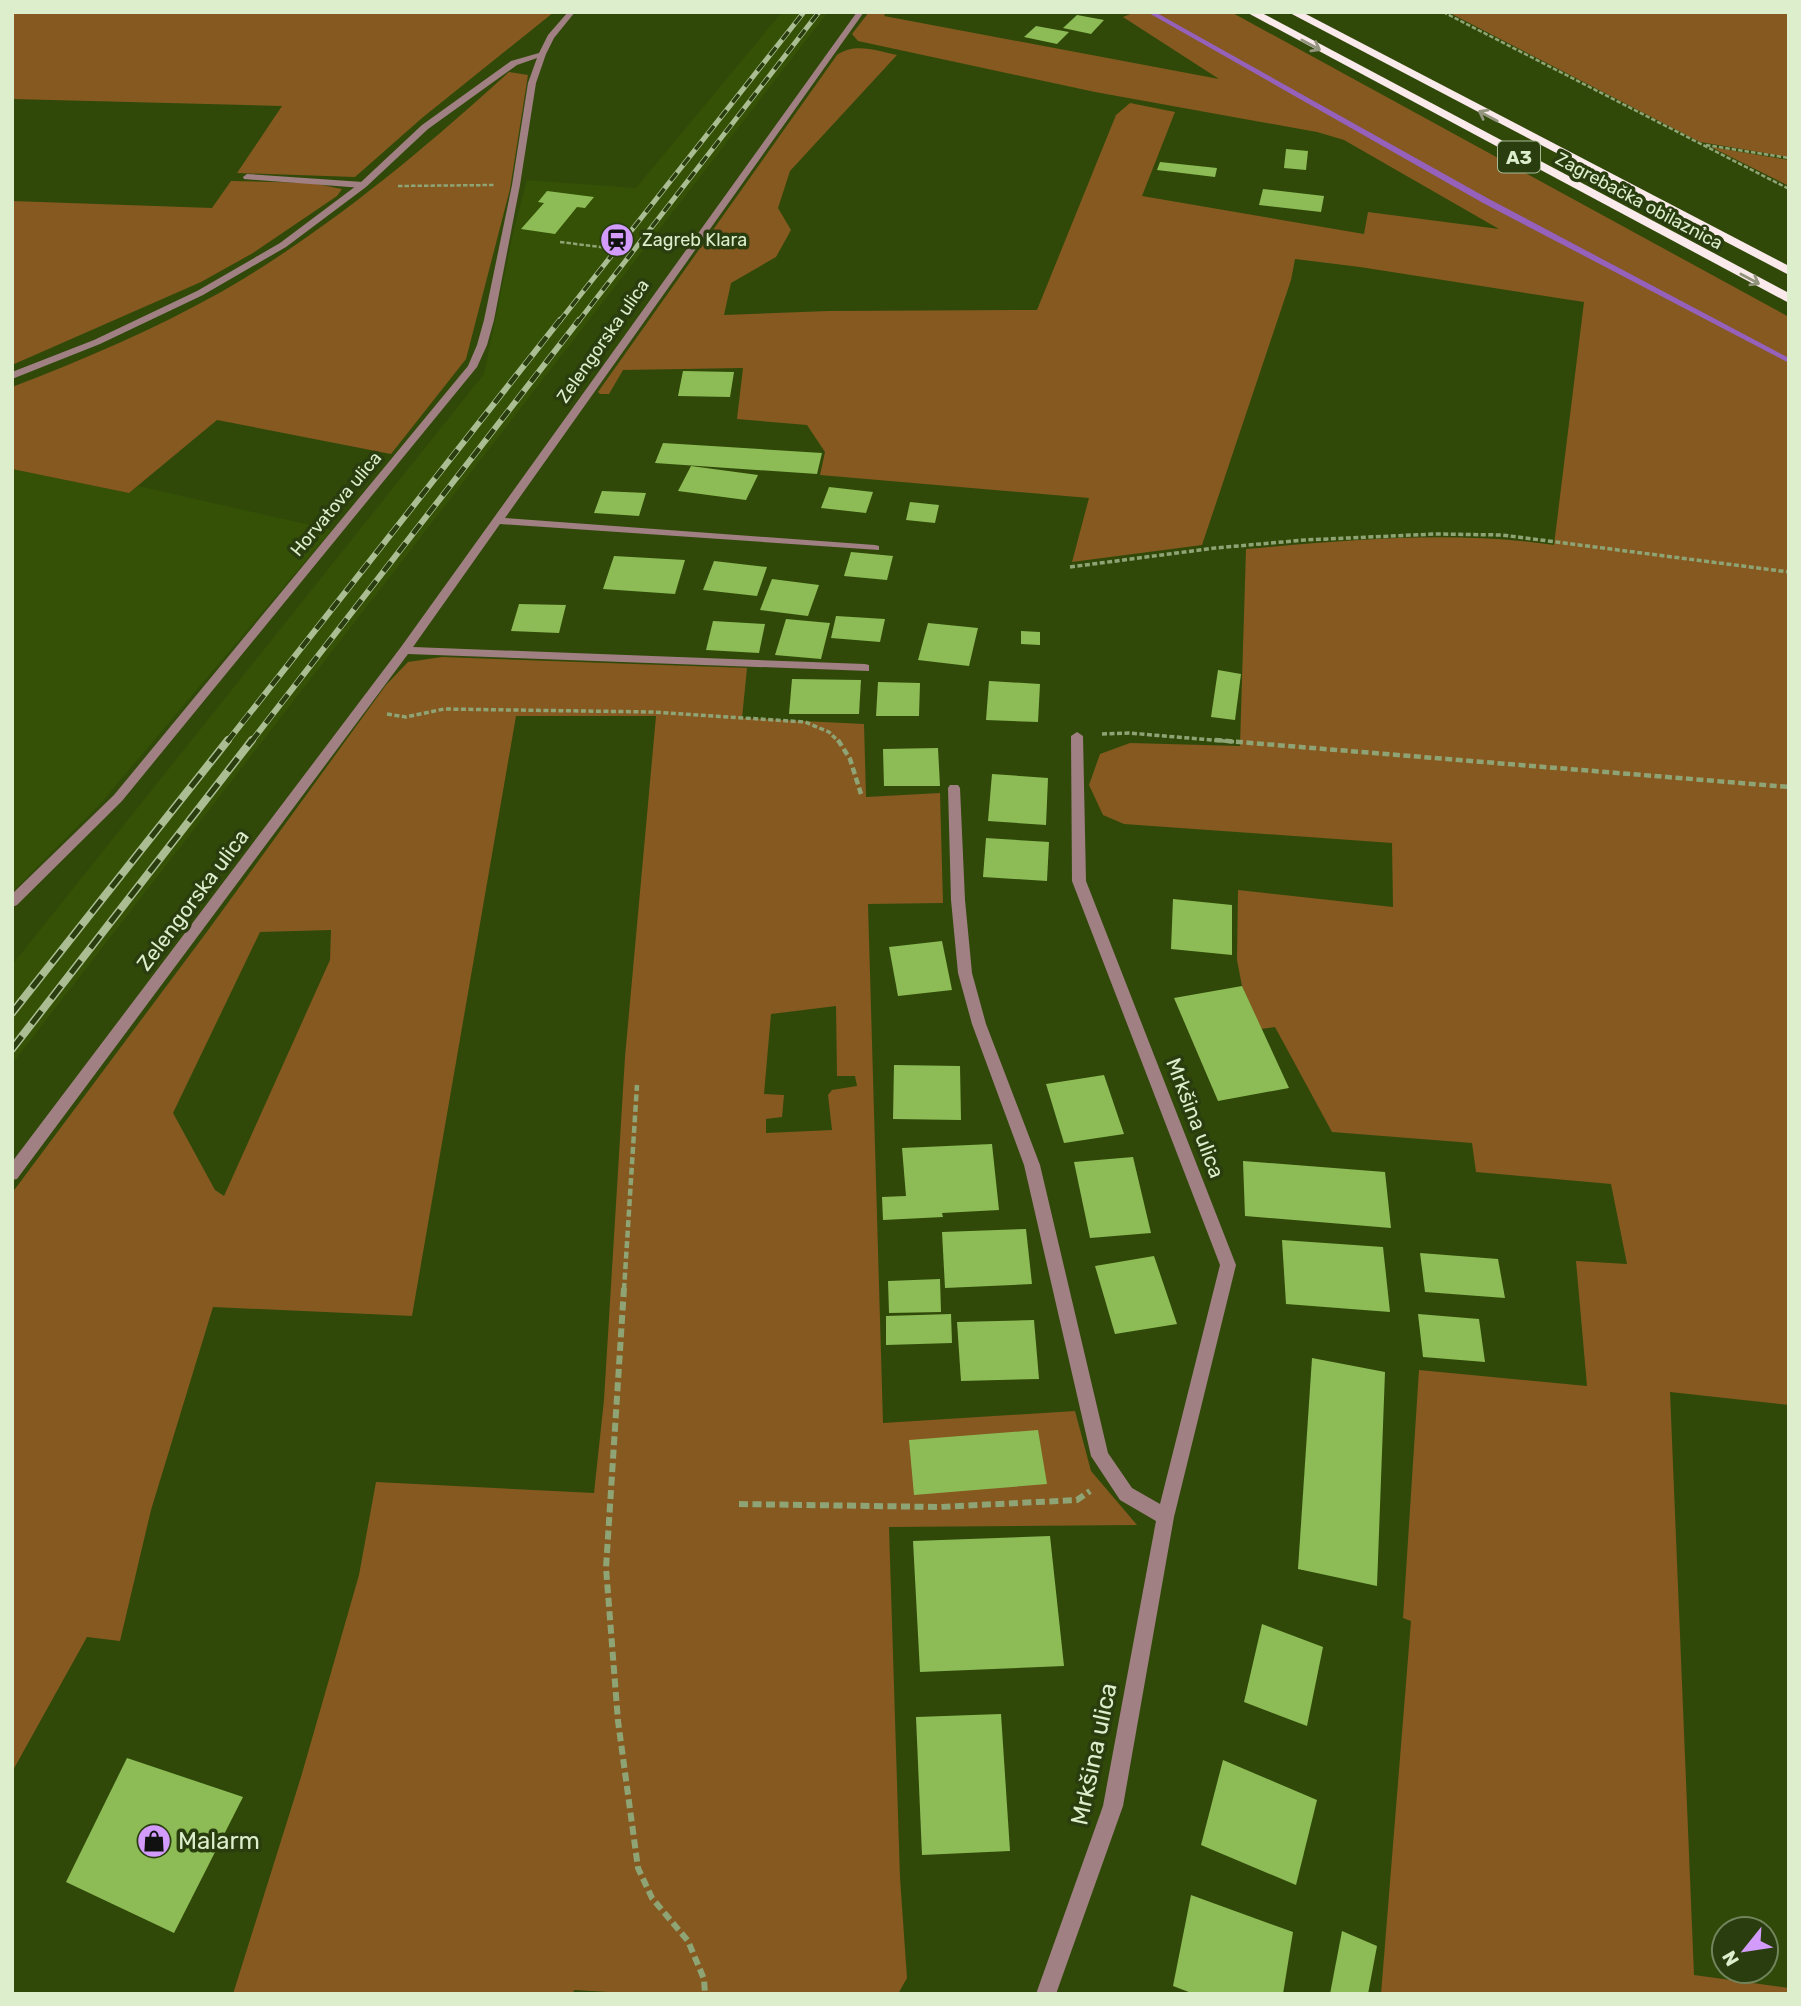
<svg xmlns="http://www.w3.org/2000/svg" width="1801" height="2006" font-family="Rubik,sans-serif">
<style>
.built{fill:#345105}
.green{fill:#855920;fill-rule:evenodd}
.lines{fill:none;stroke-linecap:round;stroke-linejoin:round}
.stream{fill:#9561ba;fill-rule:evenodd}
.building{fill:#8dbc56}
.path-far3{stroke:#8fa475;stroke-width:2.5;stroke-dasharray:4.5 2;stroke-linecap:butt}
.path-far2{stroke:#8fa475;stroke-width:3.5;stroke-dasharray:5 2.5;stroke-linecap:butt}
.path-far1{stroke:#8fa475;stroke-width:4.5;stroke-dasharray:7 3.5;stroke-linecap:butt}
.path{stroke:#8fa475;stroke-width:6;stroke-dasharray:9 4.5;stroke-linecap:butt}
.lane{fill:#a18084;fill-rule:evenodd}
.street{fill:#a18084;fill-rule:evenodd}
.highway{fill:#fbeaec;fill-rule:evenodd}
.rail-far2-casing{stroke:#aabd93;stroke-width:5}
.rail-far1-casing{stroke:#aabd93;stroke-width:6}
.rail-casing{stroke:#aabd93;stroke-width:8}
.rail-far2{stroke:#293d0f;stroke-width:3.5;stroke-dasharray:10;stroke-linecap:butt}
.rail-far1{stroke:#293d0f;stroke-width:4.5;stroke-dasharray:12;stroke-linecap:butt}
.rail{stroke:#293d0f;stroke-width:5;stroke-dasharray:16;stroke-linecap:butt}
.oneway{stroke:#92947e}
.labels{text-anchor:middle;stroke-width:7;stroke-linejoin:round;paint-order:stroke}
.far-street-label{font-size:18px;fill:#ddeecd;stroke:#293d0f}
.far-poi-label{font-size:18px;fill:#ddeecd;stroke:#293d0f;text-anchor:start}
.shield{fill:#293d0f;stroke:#a7b994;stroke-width:2}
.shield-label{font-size:19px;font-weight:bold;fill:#ddeecd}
.street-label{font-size:21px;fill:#ddeecd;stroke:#293d0f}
.near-street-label{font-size:24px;fill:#ddeecd;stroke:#293d0f}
.near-poi-label{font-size:24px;fill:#ddeecd;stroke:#293d0f;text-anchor:start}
</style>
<rect width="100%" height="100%" fill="#304909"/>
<!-- built -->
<g class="built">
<path d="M782 12H828L12 1064V965L484 374 514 229 527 180 636 188Z"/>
<path d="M12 469 129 493 138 486 332 530 100 804 12 892Z"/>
</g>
<!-- green -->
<g class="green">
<path d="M12 12H554L422 118 355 177 237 173 282 106 12 99Z"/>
<path d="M869 12H886L884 16 1219 79 1123 17 1135 12H1231L1789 317V1405L1670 1392 1694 1975 1789 1988V1994H1381L1411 1621 1403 1618 1419 1370 1587 1386 1576 1261 1627 1264 1611 1184 1476 1172 1472 1143 1332 1132 1275 1027 1261 1029 1242 986 1237 960 1238 890 1393 907 1392 843 1124 824 1103 815 1089 785 1100 754 1130 743 1240 746 1246 549C1348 540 1452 530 1554 545L1584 302 1360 267 1295 259 1291 280 1202 545 1072 562 1089 498 820 475 825 452 807 425 737 419 743 368 623 370 609 394H600L598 392 837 55C855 42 878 51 897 55L790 171 778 208 791 230 776 257 731 283 724 315 828 311 1037 310 1116 115 1130 103 1175 112 1142 196 1364 234 1368 212 1499 229 1344 140 1317 132 1095 92 858 41 852 34Z"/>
<path d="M1448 12H1789V157L1700 142Z"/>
<path d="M509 72 528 75 510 189 466 359 391 454 217 420 129 493 12 469V387C83 360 155 329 221 292 325 232 420 153 509 72Z"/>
<path d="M1711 147 1789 160V186Z"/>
<path d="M231 181 312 183 342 189 337 196 253 253 201 282 12 365V201L212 208Z"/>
<path d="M442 657 747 668 742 718 864 724 866 797 940 793 943 903 868 904 883 1423 1075 1411 1091 1471 1137 1525 889 1527 900 1878 907 1978 898 1994H642L574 1990 573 1994H233L301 1777 359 1575 376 1482 594 1493 604 1400 625 1057 656 716H516L412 1316 213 1307 151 1510 120 1641 87 1637 12 1772V1193L209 929 386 685 408 662ZM331 930 330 960 224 1196 215 1190 173 1113 260 932ZM836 1006 837 1076H855L857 1086 832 1090 828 1095 832 1130 766 1133V1119L782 1117 784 1095 764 1094 771 1014Z"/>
</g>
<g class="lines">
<!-- stream -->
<path class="stream" d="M1147 12H1155L1489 199 1789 358V363L1483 203Z"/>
</g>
<!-- building -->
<g class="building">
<path d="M1077 15 1104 20 1091 34 1063 28Z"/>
<path d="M1036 26 1069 32 1057 44 1024 37Z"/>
<path d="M1286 149 1308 151 1306 170 1284 168Z"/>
<path d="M1160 162 1217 168 1215 177 1157 170Z"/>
<path d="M1263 189 1324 196 1321 212 1259 205Z"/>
<path d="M547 191 594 197 585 208 577 207 555 234 521 229 544 203 538 202Z"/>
<path d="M683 371 734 372 730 397 678 396Z"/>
<path d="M663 443 822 453 817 474 655 463Z"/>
<path d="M691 466 758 475 746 500 678 491Z"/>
<path d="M829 487 873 492 866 513 821 508Z"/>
<path d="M602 491 646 493 639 516 594 513Z"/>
<path d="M910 502 939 505 935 523 906 520Z"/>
<path d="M851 552 893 556 887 580 844 576Z"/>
<path d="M614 556 685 560 675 594 603 589Z"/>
<path d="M714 561 767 567 757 596 703 590Z"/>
<path d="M772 579 819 585 808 616 760 610Z"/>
<path d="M519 604 566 605 559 633 511 631Z"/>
<path d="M836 616 885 619 880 642 831 638Z"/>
<path d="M786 619 830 623 821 659 775 655Z"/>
<path d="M713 621 765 624 759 653 706 650Z"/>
<path d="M928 623 978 628 969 666 918 660Z"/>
<path d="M1021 631 1040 632V645L1021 644Z"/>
<path d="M1218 670 1241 674 1235 720 1211 717Z"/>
<path d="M792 679 861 680 859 714H789Z"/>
<path d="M989 681 1040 684 1038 722 986 720Z"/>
<path d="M878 682 920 683 919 716H876Z"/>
<path d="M938 748 940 786H884L883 749Z"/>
<path d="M992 774 1048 778 1046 825 988 821Z"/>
<path d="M986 838 1049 842 1047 881 983 877Z"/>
<path d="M1173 899 1232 905V955L1171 949Z"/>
<path d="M942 941 952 990 898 996 889 947Z"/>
<path d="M1242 986 1289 1088 1218 1101 1174 998Z"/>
<path d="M894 1065 960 1066 961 1120 893 1119Z"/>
<path d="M1104 1075 1124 1134 1064 1143 1046 1084Z"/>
<path d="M992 1144 999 1210 942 1213 943 1217 883 1220 882 1197 906 1196 902 1148Z"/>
<path d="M1133 1157 1151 1233 1090 1238 1074 1162Z"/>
<path d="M1243 1161 1385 1172 1391 1228 1245 1216Z"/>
<path d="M1026 1229 1032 1284 945 1288 942 1232Z"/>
<path d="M1282 1240 1383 1247 1390 1312 1286 1304Z"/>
<path d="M1420 1253 1498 1259 1505 1298 1425 1292Z"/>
<path d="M1154 1256 1177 1324 1115 1334 1095 1266Z"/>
<path d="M940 1279 941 1312 889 1313 888 1281Z"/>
<path d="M951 1314 952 1343 886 1345V1316Z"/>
<path d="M1418 1314 1479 1319 1485 1362 1423 1357Z"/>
<path d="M1034 1320 1039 1379 961 1381 957 1322Z"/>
<path d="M1312 1358 1385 1372 1377 1586 1298 1569Z"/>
<path d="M1038 1430 1047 1484 914 1495 909 1440Z"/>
<path d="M1050 1536 1064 1666 920 1672 913 1541Z"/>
<path d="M1262 1624 1323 1647 1307 1726 1244 1702Z"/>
<path d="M1001 1714 1010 1851 922 1855 916 1717Z"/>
<path d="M127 1758 243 1797 174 1933 66 1882Z"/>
<path d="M1223 1760 1317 1800 1296 1885 1201 1845Z"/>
<path d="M1191 1895 1293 1932 1283 1994H1194L1173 1986Z"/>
<path d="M1342 1931 1377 1946 1368 1994H1330Z"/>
</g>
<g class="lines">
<!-- path-far3 -->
<g class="path-far3">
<path d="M1443 12 1789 189"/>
<path d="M1706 145 1789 158"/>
<path d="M398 186 494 185"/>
<path d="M560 242 608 248"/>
</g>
<!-- path-far2 -->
<g class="path-far2">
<path d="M1070 567 1215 548 1305 540 1435 534 1502 535 1789 572"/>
<path d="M387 714 406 717 444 709 652 712 805 722 829 732 839 742"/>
<path d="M1102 734 1129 733 1236 742"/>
</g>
<!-- path-far1 -->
<g class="path-far1">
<path d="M838 740 850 759 861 794"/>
<path d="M1215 740 1789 787"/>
<path d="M624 1290 637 1085"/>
</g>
<!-- path -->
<g class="path">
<path d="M624 1288 606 1568 618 1721 638 1868 652 1898 688 1941 704 1979 705 1994"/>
<path d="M739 1504 939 1507 1077 1500 1090 1491"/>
</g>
<!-- lane -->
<path class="lane" d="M247 174 363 182 367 185 363 188 244 179 243 177Z"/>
<!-- street -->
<g class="street">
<path d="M568 12H575L554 38 546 54 536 83 520 185 494 320 487 345 477 367 122 801 17 905 12 907V894L114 795 468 366 477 345 484 320 512 185 528 83 537 58 517 65 428 129 366 187 286 247 203 295 100 344 12 379V372L94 340 197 291 280 243 360 183 422 125 511 61 539 53 548 35Z"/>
<path d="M857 12H864L505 518 875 545 879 546V550L500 524 413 647 865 664 869 665V671L408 654 17 1179 12 1180V1162L401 647Z"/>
<path d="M1077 732 1083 736 1086 881 1236 1265 1174 1517 1123 1806 1056 1994H1036L1103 1806 1156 1521 1120 1500 1091 1456 1024 1165 972 1024 958 973 951 900 948 788 950 785H958L960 788 965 900 972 973 986 1024 1040 1165 1108 1453 1132 1488 1160 1504 1220 1265 1072 881 1071 736Z"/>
</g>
<!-- highway -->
<g class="highway">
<path d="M1246 12H1260L1789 293V303Z"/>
<path d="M1288 12H1302L1789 266V275Z"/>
</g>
<!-- rail-far2 casing -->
<g class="rail-far2-casing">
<g id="rail-far2">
<path d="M559 322 804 12"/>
<path d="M578 322 819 12"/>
</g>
</g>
<!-- rail-far1 casing -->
<g class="rail-far1-casing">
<g id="rail-far1">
<path d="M227 742 560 320"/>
<path d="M251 742 579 320"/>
</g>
</g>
<!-- rail casing -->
<g class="rail-casing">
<g id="rail">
<path d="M12 1013 228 740"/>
<path d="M12 1049 252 740"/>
</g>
</g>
<!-- rail-far2 -->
<use href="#rail-far2" class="rail-far2"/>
<!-- rail-far1 -->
<use href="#rail-far1" class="rail-far1"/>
<!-- rail -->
<use href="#rail" class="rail"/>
</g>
<!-- one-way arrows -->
<defs><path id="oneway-shaft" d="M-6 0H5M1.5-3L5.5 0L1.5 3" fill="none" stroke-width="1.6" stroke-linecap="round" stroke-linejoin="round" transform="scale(1.75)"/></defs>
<g class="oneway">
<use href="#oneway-shaft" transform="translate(1311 45) rotate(28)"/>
<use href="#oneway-shaft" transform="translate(1488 116) rotate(-152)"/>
<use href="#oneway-shaft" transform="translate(1750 279) rotate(28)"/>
</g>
<!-- icons -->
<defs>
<g id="station-disc" transform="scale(1.75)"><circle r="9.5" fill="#d39cfc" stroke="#293d0f"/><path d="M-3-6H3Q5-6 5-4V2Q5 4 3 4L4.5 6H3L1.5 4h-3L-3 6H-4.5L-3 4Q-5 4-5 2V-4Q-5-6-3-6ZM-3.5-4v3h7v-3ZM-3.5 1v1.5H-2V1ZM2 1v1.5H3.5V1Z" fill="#111"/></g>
<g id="shop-disc" transform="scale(1.75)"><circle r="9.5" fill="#d39cfc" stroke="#293d0f"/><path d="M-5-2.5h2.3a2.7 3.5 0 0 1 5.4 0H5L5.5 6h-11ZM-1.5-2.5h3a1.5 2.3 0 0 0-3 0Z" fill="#111"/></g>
</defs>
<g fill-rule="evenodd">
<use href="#station-disc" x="617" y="240"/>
<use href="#shop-disc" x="154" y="1841"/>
</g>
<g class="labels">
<!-- far-street labels -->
<g class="far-street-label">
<text transform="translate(1639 201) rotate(28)" y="6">Zagrebačka obilaznica</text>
<text transform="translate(603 341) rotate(-55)" y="6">Zelengorska ulica</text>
<text transform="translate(336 504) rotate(-50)" y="6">Horvatova ulica</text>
</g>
<!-- far-poi labels -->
<g class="far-poi-label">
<text x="642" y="246">Zagreb Klara</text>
</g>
<!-- shield labels -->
<rect class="shield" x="1498" y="141.5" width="42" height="31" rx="5"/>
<g class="shield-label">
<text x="1519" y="164">A3</text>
</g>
<!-- street labels -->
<g class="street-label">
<text transform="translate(193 900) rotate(-53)" y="7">Zelengorska ulica</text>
<text transform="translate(1195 1118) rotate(69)" y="7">Mrkšina ulica</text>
</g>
<!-- near-street labels -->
<g class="near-street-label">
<text transform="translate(1094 1754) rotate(-78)" y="8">Mrkšina ulica</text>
</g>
<!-- near-poi labels -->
<g class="near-poi-label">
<text x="178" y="1849">Malarm</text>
</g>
</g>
<!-- border -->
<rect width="1801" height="2006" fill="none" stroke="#ddeecd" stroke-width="28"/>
<!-- north arrow -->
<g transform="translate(1745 1950) rotate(240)"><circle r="33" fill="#293d0f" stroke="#71845b" stroke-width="2"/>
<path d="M0-5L12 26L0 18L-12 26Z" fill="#d39cfc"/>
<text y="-10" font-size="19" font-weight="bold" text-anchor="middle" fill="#ddeecd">N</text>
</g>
</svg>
